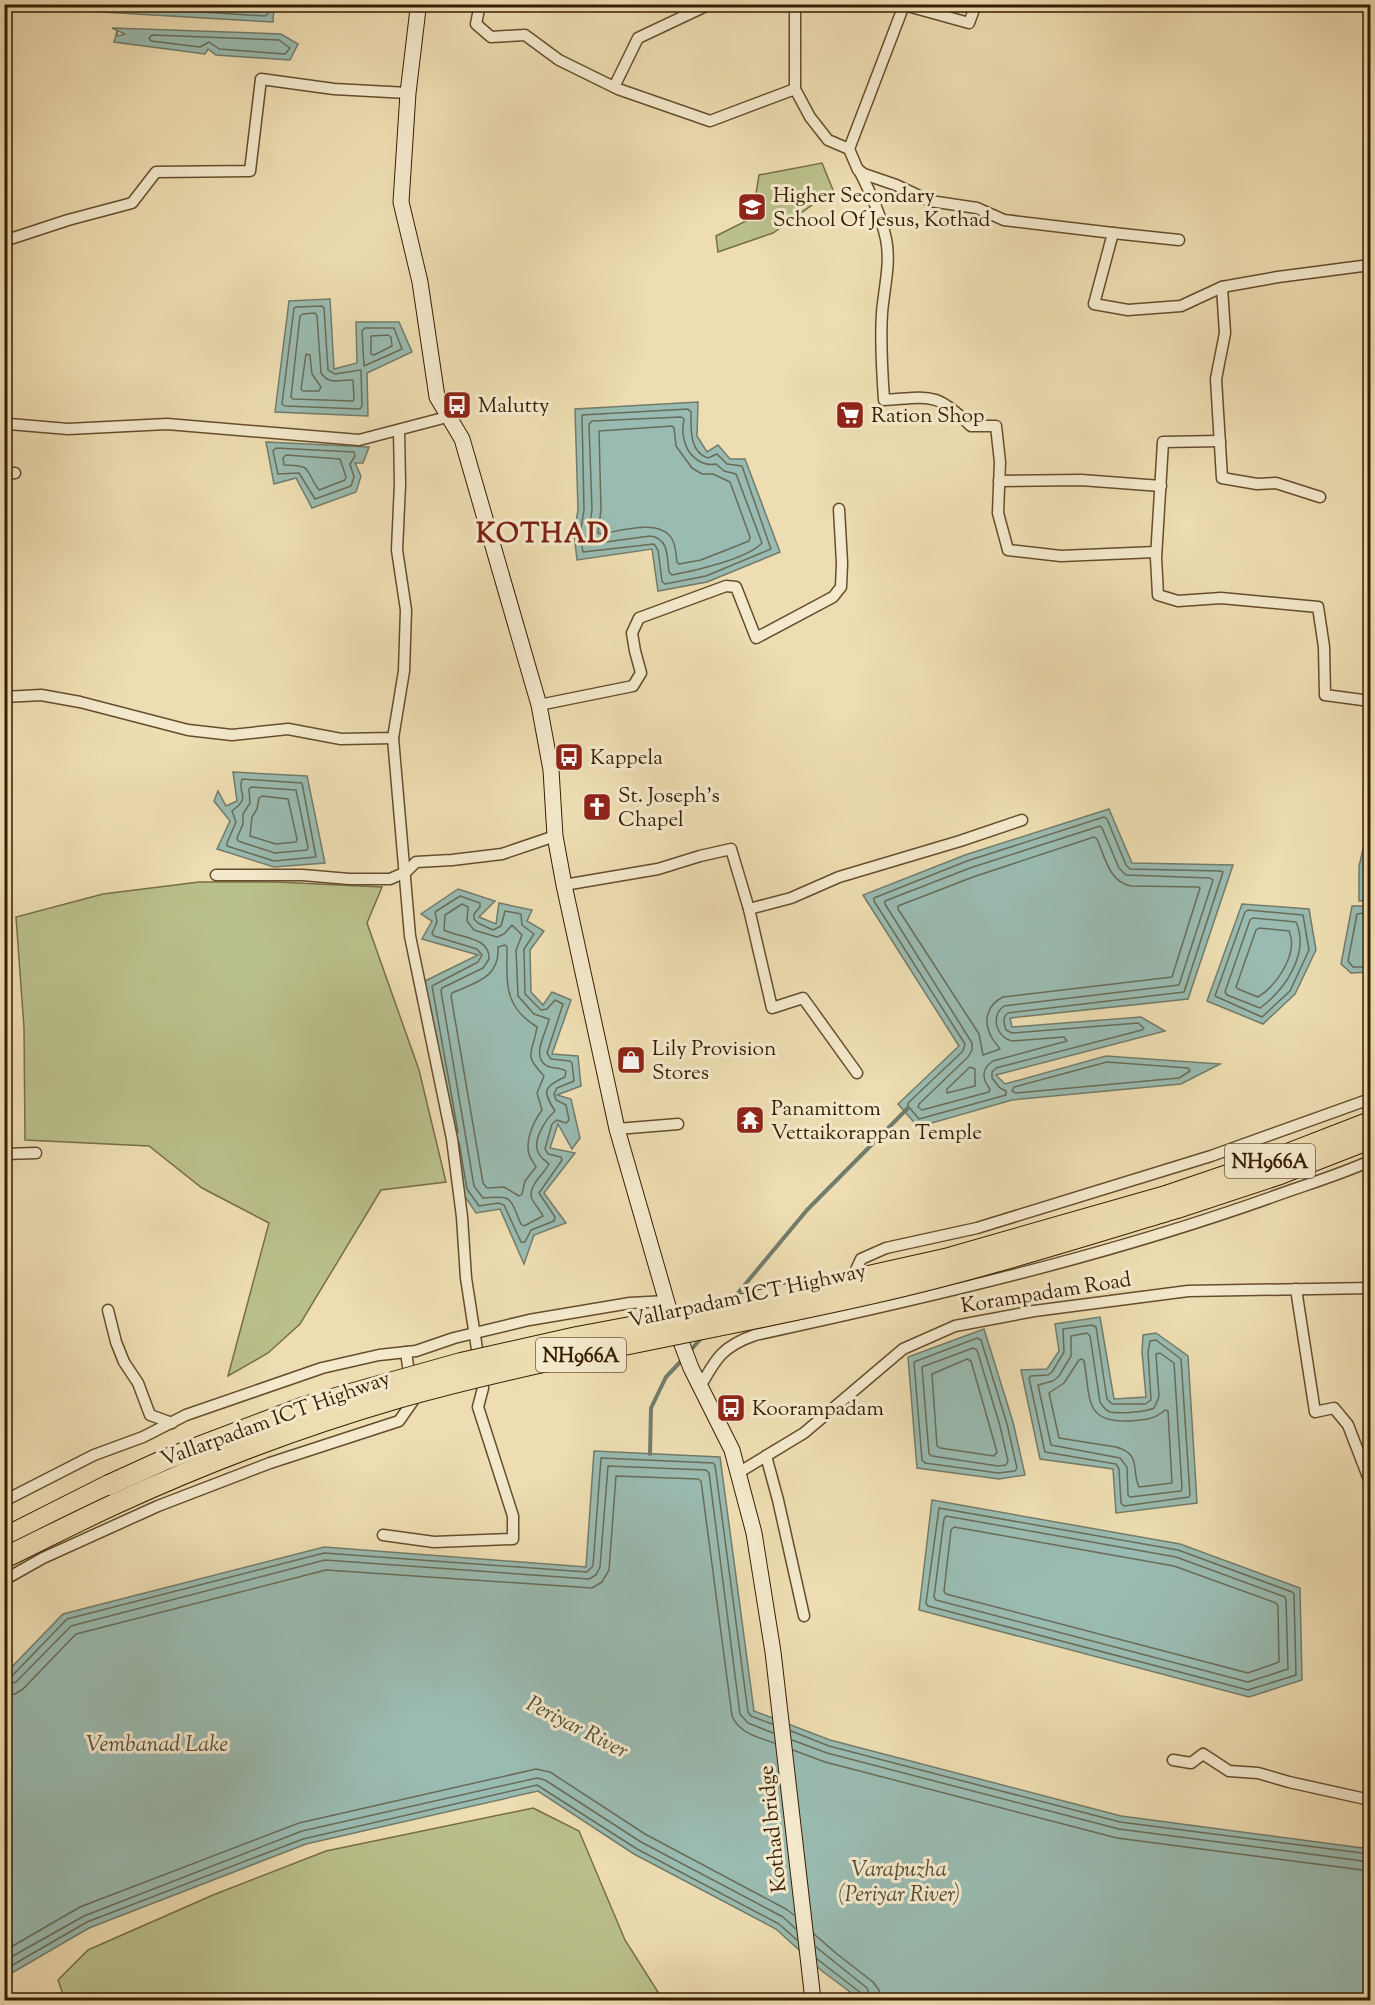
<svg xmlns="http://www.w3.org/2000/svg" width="1375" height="2005" font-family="'Sorts Mill Goudy',serif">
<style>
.green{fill:#bac08b;stroke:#786e46;stroke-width:1.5}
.water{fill:#9abbb1;stroke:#727c6a;stroke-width:1.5}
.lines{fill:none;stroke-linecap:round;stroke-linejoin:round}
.shore{stroke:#686c58;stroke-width:1.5}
.stream{stroke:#727c6a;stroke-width:4}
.street-casing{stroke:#654d2c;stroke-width:13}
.secondary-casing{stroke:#371d00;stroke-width:17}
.highway-casing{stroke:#371d00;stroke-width:22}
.street{stroke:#f4e9cd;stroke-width:10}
.secondary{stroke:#f4e9cd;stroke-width:15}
.highway{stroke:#eeddb2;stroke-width:20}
.highway-bridge-casing{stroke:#371d00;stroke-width:22;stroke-linecap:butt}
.highway-bridge{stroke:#eeddb2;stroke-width:20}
.labels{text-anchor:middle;stroke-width:6;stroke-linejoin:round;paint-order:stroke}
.shield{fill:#f4e9cd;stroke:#705a3e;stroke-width:1.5}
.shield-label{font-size:20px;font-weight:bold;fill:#371d00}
.poi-label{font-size:21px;fill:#371d00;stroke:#f4e9cd;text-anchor:start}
.street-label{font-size:21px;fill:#371d00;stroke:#f4e9cd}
.water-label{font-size:22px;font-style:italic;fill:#554c35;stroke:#f4e9cd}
.district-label{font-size:27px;font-weight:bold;letter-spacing:1.5px;fill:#7a1f14;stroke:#f4e9cd}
</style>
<rect width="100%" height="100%" fill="#eeddb2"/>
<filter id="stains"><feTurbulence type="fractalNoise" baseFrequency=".00333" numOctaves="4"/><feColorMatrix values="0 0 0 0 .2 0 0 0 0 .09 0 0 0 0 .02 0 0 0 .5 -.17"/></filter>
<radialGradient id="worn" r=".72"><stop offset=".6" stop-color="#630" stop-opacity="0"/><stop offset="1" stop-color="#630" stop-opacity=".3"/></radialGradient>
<!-- green -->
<g class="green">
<path d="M822 163 833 190 773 233 718 252 716 236 752 218 759 175Z"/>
<path d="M199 882H277L382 887 367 923 419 1070 446 1182 381 1190 300 1324 268 1353 228 1376 269 1223 202 1188 149 1146 25 1140 24 1028 16 917 103 894Z"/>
<path d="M533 1808 579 1831 625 1940 663 2000H65L58 1980 88 1950 213 1895 326 1851Z"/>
</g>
<!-- water -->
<g class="water">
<path d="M69 5H274L273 22 68 10Z"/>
<path d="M112 28 281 34 298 44 290 60 216 55 208 49 205 54 114 42 117 31 118 36 125 34Z"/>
<path d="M330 299 334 369 357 363 356 322H399L412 352 367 373 368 416 275 412 289 301Z"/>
<path d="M698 402 697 436 707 452 718 445 730 459H745L780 552 707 582 658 591 652 549 577 560 574 533 578 510 575 409Z"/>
<path d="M266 442 369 447 363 463H355L361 476 356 492 312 508 296 478 274 484Z"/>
<path d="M233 772 307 776 325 863 274 867 217 849 230 821 214 801 218 791 226 806 237 801Z"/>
<path d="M1109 809 1132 863 1233 865 1188 999 1010 1018 1012 1027 1141 1017 1165 1031 996 1075 1005 1084 1106 1056 1220 1064 1181 1084 1012 1100 918 1127 898 1104 959 1046 863 895 965 855Z"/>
<path d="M1370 821V900L1359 901V866Z"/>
<path d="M458 889 495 901 479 917 496 924 499 903 532 910 527 921 544 931 530 950 531 992 543 1005 552 992 571 1000 552 1054 578 1056 581 1086 557 1095 571 1099 580 1138 572 1149 558 1124 550 1148 575 1153 544 1193 566 1223 534 1235 524 1264 500 1209 476 1213 462 1192 425 981 478 955 422 939 432 921 421 914Z"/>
<path d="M1242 904 1309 909 1316 950 1295 994 1263 1024 1207 1001Z"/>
<path d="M1352 906H1370V972L1351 973 1341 964Z"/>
<path d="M1100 1317 1114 1399 1146 1397 1142 1352 1143 1335 1156 1333 1188 1356 1197 1503 1116 1513 1113 1469 1040 1459 1021 1370 1047 1369 1059 1351 1055 1324Z"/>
<path d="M984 1329 1013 1422 1025 1475 999 1479 917 1468 908 1357Z"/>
<path d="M594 1451 720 1457 754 1711 830 1740 1121 1816 1370 1849V2000H861L822 1971 776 1929 634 1854 538 1791 306 1844 89 1928 5 1977 4 1675 63 1614 324 1547 586 1567Z"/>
<path d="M932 1500 1180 1544 1300 1588 1302 1680 1249 1697 919 1610Z"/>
</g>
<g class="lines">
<!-- shore -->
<g class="shore">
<path d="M76 4 265 16 268 14V4"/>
<path d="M199 4 257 8 260 4"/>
<path d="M152 35 279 40 290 48 285 54 219 49 209 42 200 47 151 41 149 38Z"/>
<path d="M322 306 324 308 328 370 335 374 361 370 362 406 360 409 285 406 282 404 294 308 296 307Z"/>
<path d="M315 313 317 316 321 373C330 386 340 379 353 380L354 399 353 401 293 399 291 397 300 316 303 314Z"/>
<path d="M365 328H394L402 349 364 366 362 331Z"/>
<path d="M388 335 391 337 392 346 374 355 371 354V336Z"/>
<path d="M306 354 310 355 312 374 321 387 319 391H303L301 389Z"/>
<path d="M688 409 691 412C691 428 689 452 708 458L717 454 727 464 742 466 771 549 706 576 665 584 662 581 658 550 654 544 583 552 580 534 584 510 582 415Z"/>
<path d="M681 417 684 419C683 425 682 433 684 439 687 455 701 467 716 464L724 471 736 474 762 543C747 559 694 571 672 575L669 572C667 557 669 538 650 536L591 544 589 543 588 534 592 510 589 424 592 421Z"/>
<path d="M672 426 674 428 676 446 692 468 702 474H713L730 482 750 537 749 541 701 560 679 564 677 562C676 554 676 546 672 539 660 518 620 531 601 534L598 533 601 510 599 431Z"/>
<path d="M276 448 354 452 355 456 350 464 354 477 351 486 315 499 299 473 278 474 273 451Z"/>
<path d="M286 455 340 459 346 477 345 480 319 490C303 468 314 466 284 465L283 458Z"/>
<path d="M242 779 302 783 316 857 274 861 227 846V843L236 822 232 811C252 796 237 796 242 779Z"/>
<path d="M251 787 296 790 308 847 307 850 275 853 238 841 237 838 243 824V814L250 803 249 789Z"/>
<path d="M262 796 288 799 297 839 296 842 276 844 250 836 252 817 257 809 259 798Z"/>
<path d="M1104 817 1107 819 1126 865 1130 869 1220 871 1223 872 1184 992 1008 1013C1002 1017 1004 1024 1006 1030L1012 1033 1138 1023 1144 1028 1142 1030 996 1068 992 1072V1078L1000 1088 1006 1091V1095L919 1119 908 1106V1103L963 1051 965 1044 874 901V898L967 861Z"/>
<path d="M1100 826 1102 828 1119 868 1126 875 1210 878 1213 880 1179 985 1004 1006C990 1016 996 1038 1013 1041L1064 1037 1067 1041 993 1061C981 1069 982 1079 990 1089L989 1092 922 1110 918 1107 919 1104 968 1057 972 1050V1043L885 904V901L970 868Z"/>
<path d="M1094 837 1097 839C1105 857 1109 882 1131 886L1198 887 1200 888 1172 977 1003 997C987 1005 983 1021 991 1036 993 1041 998 1045 1000 1049L983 1055 979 1034 898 909V906L973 877Z"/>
<path d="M462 904 468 907 467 921 474 930 497 937 504 934 512 925 522 935 516 950 518 996 534 1014 549 1019C547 1032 530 1056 547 1066 553 1069 560 1067 566 1071L565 1077C542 1087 543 1092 555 1111 546 1119 531 1141 539 1154 541 1158 546 1161 549 1164 544 1174 527 1186 532 1199 535 1205 540 1210 543 1216L524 1226 521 1224C509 1197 513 1195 483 1198L474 1186 441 991 442 988 483 968 489 959C490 936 459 938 444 930L445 915Z"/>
<path d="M1248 910 1303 915 1309 950 1290 991 1262 1017 1215 996 1245 912Z"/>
<path d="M1370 912 1357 914 1348 961 1353 967H1370"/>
<path d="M1253 918 1296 922C1310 953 1285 990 1260 1008L1227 995 1225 992 1250 920Z"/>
<path d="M1259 928 1289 931C1299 953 1277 985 1258 997L1238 989 1236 987 1256 930Z"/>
<path d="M505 945 507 947C507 983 503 1006 537 1027 533 1054 522 1053 544 1076L537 1093 542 1110C534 1121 525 1140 529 1154 530 1158 534 1163 536 1167L525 1181 522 1194 519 1196 504 1187 487 1188 483 1183 451 996 452 993C476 982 500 978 498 947Z"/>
<path d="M1107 1062 1188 1068 1190 1071 1179 1078 1016 1093 1012 1091 1014 1087Z"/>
<path d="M970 1067 975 1069V1086L947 1093V1089Z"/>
<path d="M458 1132 432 986 478 962 482 955 477 949 434 936 432 933 437 922 435 912 460 896 480 903V907L474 914V919L478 923 493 930 501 926 505 911 521 914 522 925 534 934 524 949 525 994 541 1010 547 1009 555 1000 563 1004 547 1053 551 1059 570 1061 572 1063 574 1081 557 1088 554 1094 556 1100 566 1105 569 1120 566 1123 557 1120 552 1124 545 1149 548 1154 561 1157 562 1160 539 1193 555 1217 554 1221 531 1230 525 1242H521L504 1205 498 1203 479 1206 467 1189 459 1142"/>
<path d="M1092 1325 1096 1327 1107 1399 1112 1404H1145L1151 1400 1148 1352 1150 1341 1156 1340 1181 1359 1190 1495 1189 1497 1124 1506 1121 1503 1119 1469 1116 1464 1045 1452 1029 1378 1031 1376 1048 1375 1052 1372 1064 1352 1063 1329Z"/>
<path d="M1087 1333 1090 1336 1100 1402C1103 1407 1105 1410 1110 1412 1120 1414 1146 1412 1154 1408L1159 1397 1156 1354 1160 1353 1174 1363 1182 1488 1181 1491 1130 1497 1128 1495 1127 1467 1120 1458 1051 1445 1038 1385 1053 1381 1059 1376 1071 1356V1336Z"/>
<path d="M977 1338 981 1340 1007 1424 1017 1468 1015 1471 998 1473 925 1463 922 1460 914 1362Z"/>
<path d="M973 1348 977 1350 1000 1426 1008 1461 1006 1465 998 1466 932 1456 929 1454 922 1367Z"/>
<path d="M967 1359 971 1361 997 1452 994 1456 940 1448 937 1446 932 1374Z"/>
<path d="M1082 1359 1084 1361C1091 1398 1083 1423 1130 1421 1144 1420 1154 1420 1165 1410L1168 1411 1172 1483 1139 1487C1131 1470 1142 1454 1116 1447L1059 1438 1049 1393 1064 1383 1079 1360Z"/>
<path d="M939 1508 1178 1550 1292 1592 1294 1594 1296 1675 1248 1690 928 1606 926 1603Z"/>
<path d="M946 1516 1176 1557 1285 1597 1286 1600 1288 1669 1248 1682 936 1600 934 1597 944 1519Z"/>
<path d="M954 1527 1174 1566 1276 1603 1278 1606 1279 1662 1248 1673 946 1594 944 1591 951 1530Z"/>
<path d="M4 1679 11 1677 67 1619 324 1553 587 1572 593 1566 601 1458 713 1463 715 1465 748 1712 751 1716 772 1724"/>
<path d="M4 1686 16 1682 71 1626 325 1560 589 1579 596 1575 600 1567 608 1466 706 1470 709 1473 740 1714 748 1723 773 1733"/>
<path d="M4 1696 15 1694 23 1689 76 1634 326 1570 592 1588 602 1582 609 1570 616 1476 698 1479 701 1481 732 1716C739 1733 758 1737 774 1743"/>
<path d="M791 1731 829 1746 1120 1822 1370 1854"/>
<path d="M792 1740 827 1753 1119 1829 1370 1862"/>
<path d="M793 1750 825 1762 1117 1838 1370 1871"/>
<path d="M814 1934 837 1954 873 1982 879 1990 880 2000"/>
<path d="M816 1947 867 1988 871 2000"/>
<path d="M4 1951 80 1907 299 1823 536 1769 550 1772 645 1834 786 1909 794 1915"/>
<path d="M817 1959 861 1993 864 2000"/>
<path d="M4 1961 84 1916 302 1831 537 1778 545 1780 641 1842 783 1917 796 1929"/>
<path d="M4 1970 87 1922 303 1839 537 1785 637 1849 779 1924 797 1940"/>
</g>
<!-- stream -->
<g class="stream">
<path d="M733 1299 807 1210 908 1108"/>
<path d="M689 1352 704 1335"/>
<path d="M650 1454 651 1408 666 1377 684 1358"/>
</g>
<!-- street casing -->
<g class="street-casing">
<g id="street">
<path d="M480 4 476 24 491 37 525 35 559 60 618 89 710 121 795 89 810 117 828 140 849 149 858 170 864 174 896 185 930 201 977 208 1004 220 1113 233 1094 304 1128 310 1181 306 1222 287 1278 277 1370 265"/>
<path d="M795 4V89"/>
<path d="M892 4H904"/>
<path d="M614 87 638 38 710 4"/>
<path d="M849 149 904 5 969 23 976 4"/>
<path d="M859 170C870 192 881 215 886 239 891 263 884 288 882 313 880 342 882 371 884 400 930 397 935 391 971 426H996L1000 462 998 513 1008 550 1061 556 1156 552"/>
<path d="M1113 233 1179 240"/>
<path d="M4 241 68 220 132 203 156 172 250 171 261 79 334 89 408 93"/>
<path d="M1222 287 1225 333 1216 379 1222 478 1257 484 1276 483 1320 497"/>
<path d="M4 416 9 424 68 429 167 424 359 440 447 417"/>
<path d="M1220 441 1163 442 1156 558 1158 595 1178 601 1221 598 1318 607 1324 647 1325 695 1370 701"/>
<path d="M4 474 15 473"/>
<path d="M999 481 1081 480 1161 486"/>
<path d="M4 697 41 695 80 702 188 730 232 735 288 729 341 739 393 738 404 671 406 610 397 550 400 484 399 430"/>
<path d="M539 705 633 686 641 673 635 651 632 633 639 618 726 586 736 587 756 638 833 597 841 587 842 563 839 509"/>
<path d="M216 875H303L349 879H390L406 872 416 862 452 860 502 854 555 836"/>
<path d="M564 885 658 869 700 856 731 849 749 909 772 1008 803 998 857 1073"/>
<path d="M749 909 791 898 839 877 960 841 1022 820"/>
<path d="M617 1129 678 1124"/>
<path d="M4 1154 36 1153"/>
<path d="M851 1281 861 1259 886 1248 977 1228 1211 1156 1370 1099"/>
<path d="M1296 1289 1315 1412 1334 1408 1348 1425 1370 1482"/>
<path d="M108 1310 116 1342 124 1362 138 1383 150 1415 172 1423"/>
<path d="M700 1387C716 1358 723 1346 755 1335 930 1297 1104 1257 1272 1197 1305 1185 1339 1175 1370 1161"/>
<path d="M766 1456 778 1500 804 1616"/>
<path d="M738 1473 804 1433 903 1349 955 1326 1034 1311 1188 1291 1370 1288"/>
<path d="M4 1501 94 1455 143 1437 186 1415 322 1368 379 1355 416 1351 454 1338 529 1320 630 1303 667 1301"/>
<path d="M383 1535 434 1542 513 1539V1516L478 1407 483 1388 466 1278 462 1217 452 1139 410 936 393 738"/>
<path d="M4 1580 43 1558 158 1506 270 1463 399 1421 413 1401 406 1352"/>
<path d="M1173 1760 1191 1763 1203 1754 1229 1771 1258 1773 1289 1782 1370 1800"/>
</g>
</g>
<!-- secondary casing -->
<g class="secondary-casing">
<path id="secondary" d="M421 4 418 9 408 93 401 202 420 282 437 397 462 439 539 705 551 770 555 836 564 885 617 1129 670 1313 691 1368 732 1450 754 1533 773 1652 813 2000"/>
</g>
<!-- highway casing -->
<g class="highway-casing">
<g id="highway">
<path d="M1169 1195 1272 1160 1370 1122"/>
<path d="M1177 1208 1280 1174 1370 1139"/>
<path d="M4 1538 109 1485"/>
</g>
</g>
<!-- street -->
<use href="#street" class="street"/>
<!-- secondary -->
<use href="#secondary" class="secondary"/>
<!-- highway -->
<use href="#highway" class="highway"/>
<!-- highway-bridge casing -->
<g class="highway-bridge-casing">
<g id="highway-bridge">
<path d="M109 1485 164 1460 304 1407 461 1363 577 1337 689 1316 945 1259 1169 1195"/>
<path d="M4 1558C41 1540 78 1521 115 1504 206 1462 302 1426 398 1398 555 1354 716 1329 874 1293 976 1270 1077 1238 1177 1208"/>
</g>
</g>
<!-- highway-bridge -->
<use href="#highway-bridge" class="highway-bridge"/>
</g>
<!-- icons -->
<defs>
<g id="school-square" transform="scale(1.5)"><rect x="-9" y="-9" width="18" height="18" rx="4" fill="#8f2418" stroke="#f4e9cd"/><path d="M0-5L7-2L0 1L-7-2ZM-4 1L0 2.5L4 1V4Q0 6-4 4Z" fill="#fff"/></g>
<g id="bus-square" transform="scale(1.5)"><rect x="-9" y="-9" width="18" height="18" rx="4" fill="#8f2418" stroke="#f4e9cd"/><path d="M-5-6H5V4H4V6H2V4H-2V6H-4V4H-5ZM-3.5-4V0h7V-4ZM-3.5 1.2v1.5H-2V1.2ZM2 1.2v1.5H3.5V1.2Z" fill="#fff"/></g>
<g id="supermarket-square" transform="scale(1.5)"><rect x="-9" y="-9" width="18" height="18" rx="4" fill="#8f2418" stroke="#f4e9cd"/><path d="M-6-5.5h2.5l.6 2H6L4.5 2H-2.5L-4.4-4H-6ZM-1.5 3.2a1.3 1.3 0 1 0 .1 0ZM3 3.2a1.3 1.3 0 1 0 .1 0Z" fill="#fff"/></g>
<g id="church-square" transform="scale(1.5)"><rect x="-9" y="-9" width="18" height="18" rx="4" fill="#8f2418" stroke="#f4e9cd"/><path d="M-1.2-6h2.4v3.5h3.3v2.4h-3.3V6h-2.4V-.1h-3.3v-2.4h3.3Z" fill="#fff"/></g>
<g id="shop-square" transform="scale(1.5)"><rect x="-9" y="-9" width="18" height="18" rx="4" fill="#8f2418" stroke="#f4e9cd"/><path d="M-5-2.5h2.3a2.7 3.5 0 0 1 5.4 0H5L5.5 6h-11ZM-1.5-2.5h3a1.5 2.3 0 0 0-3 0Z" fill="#fff"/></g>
<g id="temple-square" transform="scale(1.5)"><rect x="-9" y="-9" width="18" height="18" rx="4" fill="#8f2418" stroke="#f4e9cd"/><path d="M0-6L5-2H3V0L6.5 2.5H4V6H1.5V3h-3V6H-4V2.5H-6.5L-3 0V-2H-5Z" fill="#fff"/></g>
</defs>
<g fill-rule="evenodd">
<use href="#school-square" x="752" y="207"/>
<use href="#bus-square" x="457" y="405"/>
<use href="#supermarket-square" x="850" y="415"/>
<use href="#bus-square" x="569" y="757"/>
<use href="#church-square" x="597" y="807"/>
<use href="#shop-square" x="631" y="1060"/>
<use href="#temple-square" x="750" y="1120"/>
<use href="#bus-square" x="731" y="1408"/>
</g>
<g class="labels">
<!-- shield labels -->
<g class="shield">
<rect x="1225" y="1144" width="90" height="34" rx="4.5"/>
<rect x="536" y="1338" width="90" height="34" rx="4.5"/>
</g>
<g class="shield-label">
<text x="1270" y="1168">NH966A</text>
<text x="581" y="1362">NH966A</text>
</g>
<!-- poi labels -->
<g class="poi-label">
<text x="773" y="202">Higher Secondary<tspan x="773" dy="24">School Of Jesus, Kothad</tspan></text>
<text x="478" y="412">Malutty</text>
<text x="871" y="422">Ration Shop</text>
<text x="590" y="764">Kappela</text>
<text x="618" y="802">St. Joseph's<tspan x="618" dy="24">Chapel</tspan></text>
<text x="652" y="1055">Lily Provision<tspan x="652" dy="24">Stores</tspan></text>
<text x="771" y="1115">Panamittom<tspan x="771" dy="24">Vettaikorappan Temple</tspan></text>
<text x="752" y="1415">Koorampadam</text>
</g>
<!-- street labels -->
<g class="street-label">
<text transform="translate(1046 1292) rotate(-9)" y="7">Korampadam Road</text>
<text transform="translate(747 1295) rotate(-12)" y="7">Vallarpadam ICT Highway</text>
<text transform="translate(275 1418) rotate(-20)" y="7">Vallarpadam ICT Highway</text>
<text transform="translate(772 1829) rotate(-96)" y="7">Kothad bridge</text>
</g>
<!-- water labels -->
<g class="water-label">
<text transform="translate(578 1726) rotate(27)" y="8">Periyar River</text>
<text x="157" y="1751">Vembanad Lake</text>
<text x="899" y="1876">Varapuzha<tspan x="899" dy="25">(Periyar River)</tspan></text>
</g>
<!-- district labels -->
<g class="district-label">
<text x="543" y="542">KOTHAD</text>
</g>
</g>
<!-- margin -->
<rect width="1375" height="2005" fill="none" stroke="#eeddb2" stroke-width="24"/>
<rect x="6" y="6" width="1363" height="1993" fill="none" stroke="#371d00" stroke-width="3"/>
<rect x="12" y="12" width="1351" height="1981" fill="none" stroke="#371d00" stroke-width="1.5"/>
<rect width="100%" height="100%" filter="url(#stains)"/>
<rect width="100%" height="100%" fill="url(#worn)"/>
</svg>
